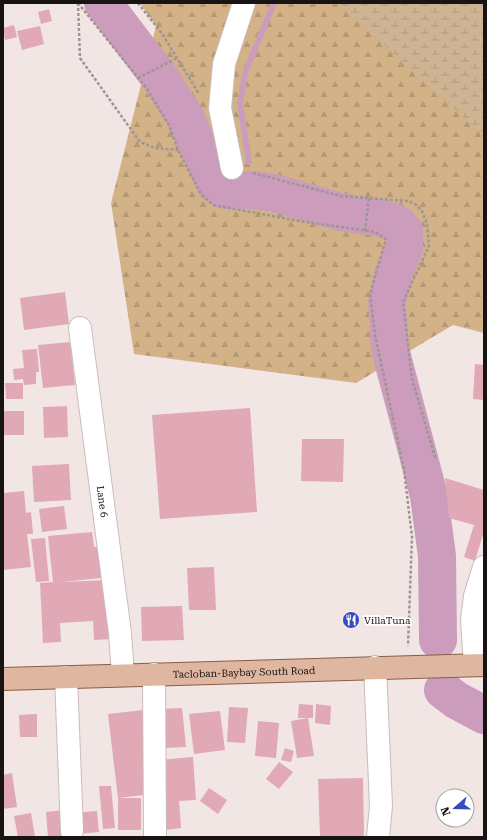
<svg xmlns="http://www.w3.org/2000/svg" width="487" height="840" font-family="'Roboto Serif',serif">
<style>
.forest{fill:url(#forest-firs)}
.wetland{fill:url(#wetland-marsh)}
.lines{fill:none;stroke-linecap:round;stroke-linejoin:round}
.stream{stroke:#cb9cbb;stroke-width:6}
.river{stroke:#cb9cbb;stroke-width:38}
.building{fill:#e1a8b6}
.minor-casing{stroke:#c8bdbb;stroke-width:24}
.major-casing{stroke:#8b5d45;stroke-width:24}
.path{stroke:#9e9594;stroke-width:2.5;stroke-dasharray:3 2;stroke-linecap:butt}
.minor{stroke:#fff;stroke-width:22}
.major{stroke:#dfb69f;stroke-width:22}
.labels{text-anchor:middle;stroke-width:3.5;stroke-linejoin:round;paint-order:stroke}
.street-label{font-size:10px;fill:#181414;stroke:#fff}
.poi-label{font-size:10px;fill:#181414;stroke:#fff;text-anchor:start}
</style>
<defs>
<pattern id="forest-firs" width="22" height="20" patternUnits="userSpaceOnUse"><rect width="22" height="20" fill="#d4b287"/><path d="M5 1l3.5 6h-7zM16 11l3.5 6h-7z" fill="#b59874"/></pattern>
<pattern id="wetland-marsh" width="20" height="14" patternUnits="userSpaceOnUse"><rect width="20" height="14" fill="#ceb493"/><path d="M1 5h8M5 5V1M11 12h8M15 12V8" fill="none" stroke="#b09a7e"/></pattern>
</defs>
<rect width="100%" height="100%" fill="#f2e6e5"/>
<!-- forest -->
<path class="forest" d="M140 3H484V333L453 325 356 383 134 354 111 203 156 26Z"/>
<!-- wetland -->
<path class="wetland" d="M339 3H484V136Z"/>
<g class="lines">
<!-- stream -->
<path class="stream" d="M249 162 240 103 245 73 274 3"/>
<!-- river -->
<g class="river">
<path d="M103 3 160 78 185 117 215 184 224 190H254L275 193 340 212 381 218 396 223 404 231V248L394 272 387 303 390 349 429 496 437 556 438 640"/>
<path d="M443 690 456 700 484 715"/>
</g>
</g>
<!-- building -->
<g class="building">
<path d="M49 9 52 21 41 24 38 12Z"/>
<path d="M14 25 17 37 5 40 3 28Z"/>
<path d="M40 26 44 44 22 50 17 31Z"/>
<path d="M65 292 69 324 24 330 20 298Z"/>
<path d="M70 342 75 385 43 388 38 345Z"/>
<path d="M37 349 39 372H36V384L24 385 23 379 14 380 13 369 24 368 22 350Z"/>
<path d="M475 364 484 365V400L473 399Z"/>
<path d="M5 383H23V399H6Z"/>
<path d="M67 406 68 437 44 438 43 407Z"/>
<path d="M250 408 257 512 160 519 152 415Z"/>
<rect x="3" y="411" width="21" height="24"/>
<path d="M302 439H344L343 482 301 481Z"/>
<path d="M69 464 71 500 34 502 32 466Z"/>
<path d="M445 478 484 490V531L475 561 464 557 474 525 449 518Z"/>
<path d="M24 491 26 513 31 512 33 534H27L31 567 3 570V493Z"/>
<path d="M64 506 67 529 42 532 39 509Z"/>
<path d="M92 532 94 547H98L101 578 61 582 109 580 112 639 94 640 93 621 60 623 61 642 43 643 40 583 53 582 48 536Z"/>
<path d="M45 538 49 581 36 582 31 539Z"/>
<path d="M214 567 216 610H189L187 568Z"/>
<path d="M182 606 184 640 142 641 141 607Z"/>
<path d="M299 704 313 705V718H298Z"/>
<path d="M316 704 331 706 330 725 315 723Z"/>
<path d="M229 707 248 708 245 743 227 742Z"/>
<path d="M182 708 186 747 164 748 160 709Z"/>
<path d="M143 710 153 794 118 798 108 714Z"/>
<path d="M220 711 225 750 194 754 189 714Z"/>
<path d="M37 714V737H20L19 715Z"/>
<path d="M308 718 314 756 297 758 291 721Z"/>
<path d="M258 721 279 723 276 758 255 756Z"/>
<path d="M285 748 294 751 291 762 281 760Z"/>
<path d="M193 757 196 800 179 801 181 828 165 830 159 760Z"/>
<path d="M279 762 293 772 279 789 266 779Z"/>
<path d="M12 773 17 807 3 809V775Z"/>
<path d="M363 778 364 837H320L318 779Z"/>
<path d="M99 786H111L115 828 103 829Z"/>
<path d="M209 788 227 800 218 814 200 801Z"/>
<rect x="118" y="798" width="23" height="32"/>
<path d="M63 810 65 837H48L46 812Z"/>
<path d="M97 811 99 832 77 834 74 813Z"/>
<path d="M31 813 35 837H18L14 816Z"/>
</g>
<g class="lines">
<!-- minor casing -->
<g class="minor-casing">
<g id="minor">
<path d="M232 168 220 108 224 64 244 3"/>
<path id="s1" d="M80 328 120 633 123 675"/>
<path d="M475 665 472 620 475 596 484 567"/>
<path d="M375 667 381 806 378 837"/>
<path d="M154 674 155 837"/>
<path d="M66 677 72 831"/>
</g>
</g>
<!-- major casing -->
<g class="major-casing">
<g id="major">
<path id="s2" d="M3 679 484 665"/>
</g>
</g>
<!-- path -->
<g class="path">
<path d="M78 3 147 89 169 125 178 150 201 194 213 205 299 221 375 232 386 239 370 294 375 335 404 470 412 537 408 646"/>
<path d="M78 3 80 58 140 142 155 148 178 150"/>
<path d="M138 3 163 35 199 94"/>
<path d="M138 78 177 58"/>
<path d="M253 173 341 196 408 201 415 204 422 211 427 224 429 246 403 302 412 379 436 460"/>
<path d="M365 231 369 198"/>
</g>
<!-- minor -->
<use href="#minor" class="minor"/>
<!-- major -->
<use href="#major" class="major"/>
</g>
<!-- icons -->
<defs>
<g id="restaurant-disc" transform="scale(0.9)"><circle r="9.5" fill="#364bbd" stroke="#fff"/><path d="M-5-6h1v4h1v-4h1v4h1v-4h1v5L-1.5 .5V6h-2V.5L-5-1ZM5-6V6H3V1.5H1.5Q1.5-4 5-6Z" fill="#fff"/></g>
</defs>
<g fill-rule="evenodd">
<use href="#restaurant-disc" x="351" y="620"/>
</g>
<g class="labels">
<!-- street labels -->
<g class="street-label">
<text dy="4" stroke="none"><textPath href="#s1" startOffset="175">Lane 6</textPath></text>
<text dy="4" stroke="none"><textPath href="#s2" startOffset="241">Tacloban-Baybay South Road</textPath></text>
</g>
<!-- poi labels -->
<g class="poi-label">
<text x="364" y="624">VillaTuna</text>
</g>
</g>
<!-- border -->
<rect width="487" height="840" fill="none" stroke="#181414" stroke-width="8"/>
<!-- north arrow -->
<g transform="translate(455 808) rotate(250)"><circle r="19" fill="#ffffff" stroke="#a3a1a1"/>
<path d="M0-3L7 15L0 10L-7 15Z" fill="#364bbd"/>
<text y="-6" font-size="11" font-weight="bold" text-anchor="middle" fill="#181414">N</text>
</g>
</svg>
